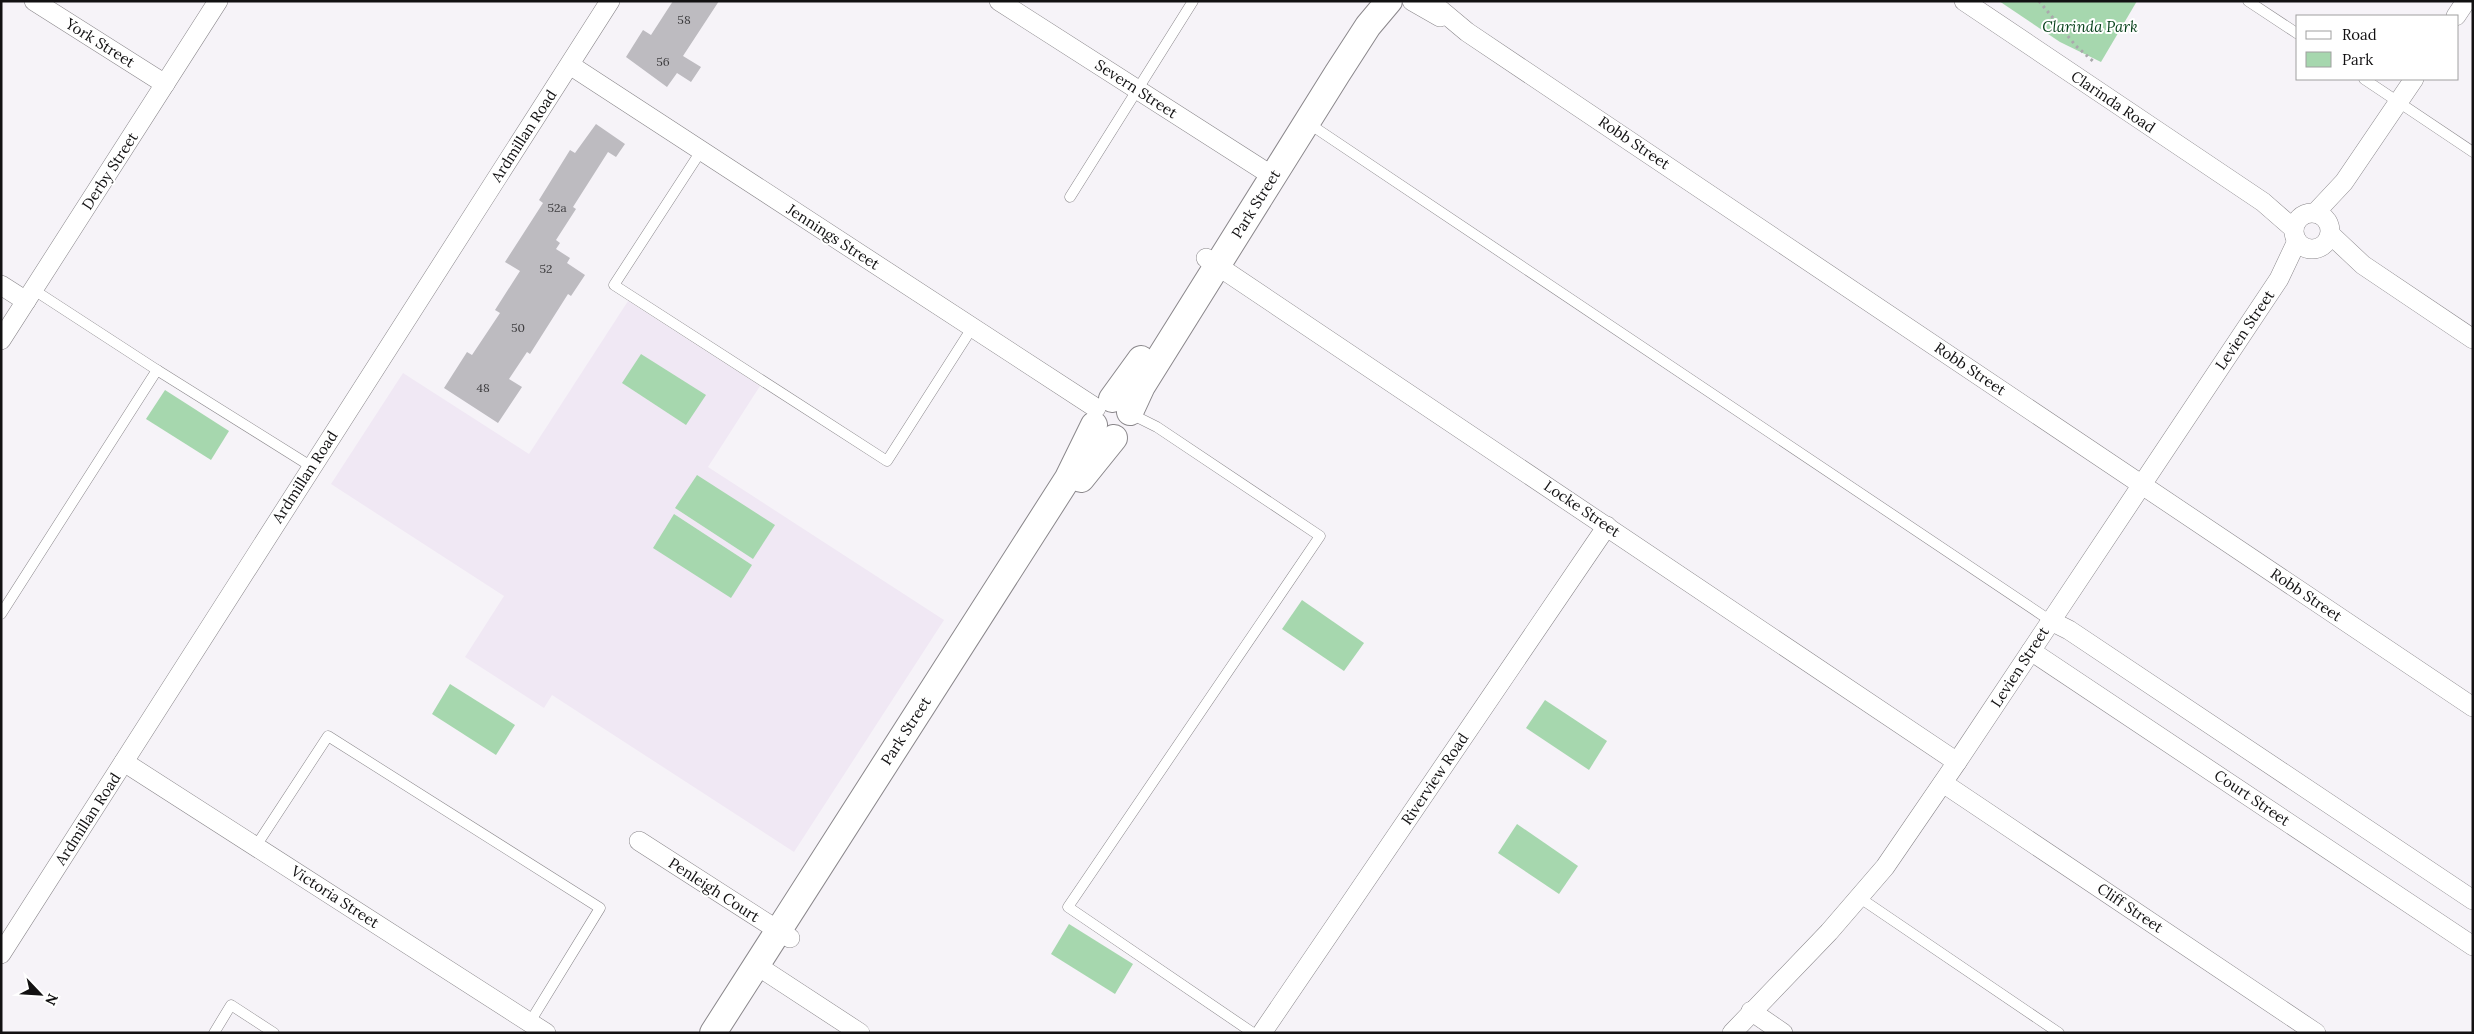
<svg xmlns="http://www.w3.org/2000/svg" width="2474" height="1034" font-family="Lora,serif">
<style>
.built{fill:#f0e8f4}
.green{fill:#a6d7ae}
.building{fill:#bdbbc0}
.lines{fill:none;stroke-linecap:round;stroke-linejoin:round}
.lane-casing{stroke:#8a878b;stroke-width:11}
.street-casing{stroke:#8a878b;stroke-width:20}
.secondary-casing{stroke:#8a878b;stroke-width:28}
.path{stroke:#aaa8ac;stroke-width:3;stroke-dasharray:2.5 4;stroke-linecap:butt}
.lane{stroke:#fff;stroke-width:10}
.street{stroke:#fff;stroke-width:19}
.secondary{stroke:#fff;stroke-width:26}
.labels{text-anchor:middle;stroke-width:4;stroke-linejoin:round;paint-order:stroke}
.number-label{font-size:12px;fill:#3d3c3e}
.park-label{font-size:15px;font-style:italic;fill:#043e18;stroke:#fff}
.street-label{font-size:15px;fill:#121112;stroke:#fff}
</style>
<rect width="100%" height="100%" fill="#f6f3f8"/>
<!-- built -->
<path class="built" d="M628 301 760 386 708 467 944 620 794 852 552 695 544 708 465 657 504 596 331 484 403 373 529 454Z"/>
<!-- green -->
<g class="green">
<path d="M1999 1H2137L2101 62 2060 42Z"/>
<path d="M641 354 706 395 686 425 622 383Z"/>
<path d="M165 390 229 431 211 460 146 419Z"/>
<path d="M697 475 775 525 753 559 675 508Z"/>
<path d="M674 514 752 565 731 598 653 548Z"/>
<path d="M1302 600 1364 643 1344 671 1282 629Z"/>
<path d="M450 684 515 725 496 755 432 714Z"/>
<path d="M1545 700 1607 741 1589 770 1526 728Z"/>
<path d="M1517 824 1578 866 1559 894 1498 853Z"/>
<path d="M1069 924 1133 964 1115 994 1051 954Z"/>
</g>
<!-- building -->
<g class="building">
<path d="M673 1H719L683 56 701 67 691 82 677 73 667 87 626 57 643 30 651 35Z"/>
<path d="M596 124 625 144 616 157 608 152 573 207 576 209 556 240 560 243 556 249 570 258 567 263 585 275 571 296 568 294 530 354 527 352 509 379 522 387 498 423 444 388 467 352 472 355 500 313 495 310 520 271 505 262 543 203 539 200 570 150 575 153Z"/>
</g>
<g class="lines">
<!-- lane casing -->
<g class="lane-casing">
<g id="lane">
<path d="M2248 1 2298 34"/>
<path d="M2364 79 2473 152"/>
<path d="M1308 123 2051 621"/>
<path d="M701 151 614 285 887 461 972 328"/>
<path d="M1070 197 1193 1"/>
<path d="M34 290 157 370"/>
<path d="M1131 414 1157 427 1320 536 1068 907 1253 1033"/>
<path d="M1 614 157 370 312 467"/>
<path d="M256 846 328 736 600 908 530 1022"/>
<path d="M1860 898 2059 1033"/>
<path d="M214 1033 231 1005 274 1033"/>
</g>
</g>
<!-- street casing -->
<g class="street-casing">
<g id="street">
<path d="M34 1 165 84"/>
<path d="M999 1 1274 177"/>
<path d="M1412 1 1440 17"/>
<path d="M1430 1 1467 32 2473 707"/>
<path d="M1964 1 2263 202 2294 229"/>
<path d="M2456 16 2466 1"/>
<path d="M570 65 1096 408"/>
<circle cx="2312" cy="231" r="18"/>
<path d="M2315 213 2344 182 2414 79"/>
<path d="M2330 234 2363 265 2473 339"/>
<path d="M1206 258 1957 762"/>
<path d="M1 285 26 301"/>
<path d="M1 340 218 1"/>
<path d="M2051 621 2069 630 2473 900"/>
<path d="M2031 651 2473 946"/>
<path d="M124 762 546 1033"/>
<path d="M1943 783 2316 1033"/>
<path d="M639 841 790 938"/>
<path d="M1 954 610 1"/>
<path d="M756 965 860 1033"/>
<path d="M1751 1011 1783 1033"/>
<path d="M1262 1033 1607 526"/>
<path d="M1732 1033 1829 932 1885 867 1957 762 2279 279 2297 241"/>
</g>
</g>
<!-- secondary casing -->
<g class="secondary-casing">
<g id="secondary">
<path d="M1112 399 1141 359"/>
<path d="M1130 412 1142 386 1337 74 1368 26 1389 1"/>
<path d="M1081 479 1114 438"/>
<path d="M713 1033 1068 478 1094 425"/>
</g>
</g>
<!-- path -->
<path class="path" d="M2039 1 2076 46 2094 62"/>
<!-- lane -->
<use href="#lane" class="lane"/>
<!-- street -->
<use href="#street" class="street"/>
<!-- secondary -->
<use href="#secondary" class="secondary"/>
</g>
<g class="labels">
<!-- number labels -->
<g class="number-label">
<text x="684" y="24">58</text>
<text x="663" y="66">56</text>
<text x="557" y="212">52a</text>
<text x="546" y="273">52</text>
<text x="518" y="332">50</text>
<text x="483" y="392">48</text>
</g>
<!-- park labels -->
<g class="park-label">
<text x="2090" y="32">Clarinda Park</text>
</g>
<!-- street labels -->
<g class="street-label">
<text transform="translate(100 43) rotate(32)" y="5">York Street</text>
<text transform="translate(1136 89) rotate(33)" y="5">Severn Street</text>
<text transform="translate(2113 102) rotate(34)" y="5">Clarinda Road</text>
<text transform="translate(524 136) rotate(-57)" y="5">Ardmillan Road</text>
<text transform="translate(1634 143) rotate(34)" y="5">Robb Street</text>
<text transform="translate(110 171) rotate(-57)" y="5">Derby Street</text>
<text transform="translate(1256 204) rotate(-58)" y="5">Park Street</text>
<text transform="translate(833 237) rotate(33)" y="5">Jennings Street</text>
<text transform="translate(2245 330) rotate(-56)" y="5">Levien Street</text>
<text transform="translate(1970 369) rotate(34)" y="5">Robb Street</text>
<text transform="translate(305 477) rotate(-57)" y="5">Ardmillan Road</text>
<text transform="translate(1582 509) rotate(34)" y="5">Locke Street</text>
<text transform="translate(2306 595) rotate(34)" y="5">Robb Street</text>
<text transform="translate(2020 667) rotate(-57)" y="5">Levien Street</text>
<text transform="translate(906 731) rotate(-57)" y="5">Park Street</text>
<text transform="translate(1435 779) rotate(-56)" y="5">Riverview Road</text>
<text transform="translate(2252 798) rotate(34)" y="5">Court Street</text>
<text transform="translate(88 819) rotate(-57)" y="5">Ardmillan Road</text>
<text transform="translate(714 890) rotate(33)" y="5">Penleigh Court</text>
<text transform="translate(335 897) rotate(33)" y="5">Victoria Street</text>
<text transform="translate(2130 908) rotate(34)" y="5">Cliff Street</text>
</g>
</g>
<!-- border -->
<rect width="2474" height="1034" fill="none" stroke="#121112" stroke-width="5"/>
<!-- legend -->
<rect x="2296" y="15" width="162" height="65" fill="#ffffff" stroke="#a0a0a0"/>
<rect x="2306" y="31" width="25" height="8" fill="#ffffff" stroke="#a0a0a0"/>
<text x="2342" y="40" font-size="15" fill="#121112">Road</text>
<rect x="2306" y="52" width="25" height="15" fill="#a6d7ae" stroke="#a0a0a0"/>
<text x="2342" y="65" font-size="15" fill="#121112">Park</text>
<!-- north arrow -->
<g transform="translate(40 994) rotate(115)" stroke="#ffffff" stroke-width="4" paint-order="stroke">
<path d="M0-4L9 19L0 12L-9 19Z" fill="#121112"/>
<text y="-8" font-size="14" font-weight="bold" text-anchor="middle" fill="#121112">N</text>
</g>
</svg>
